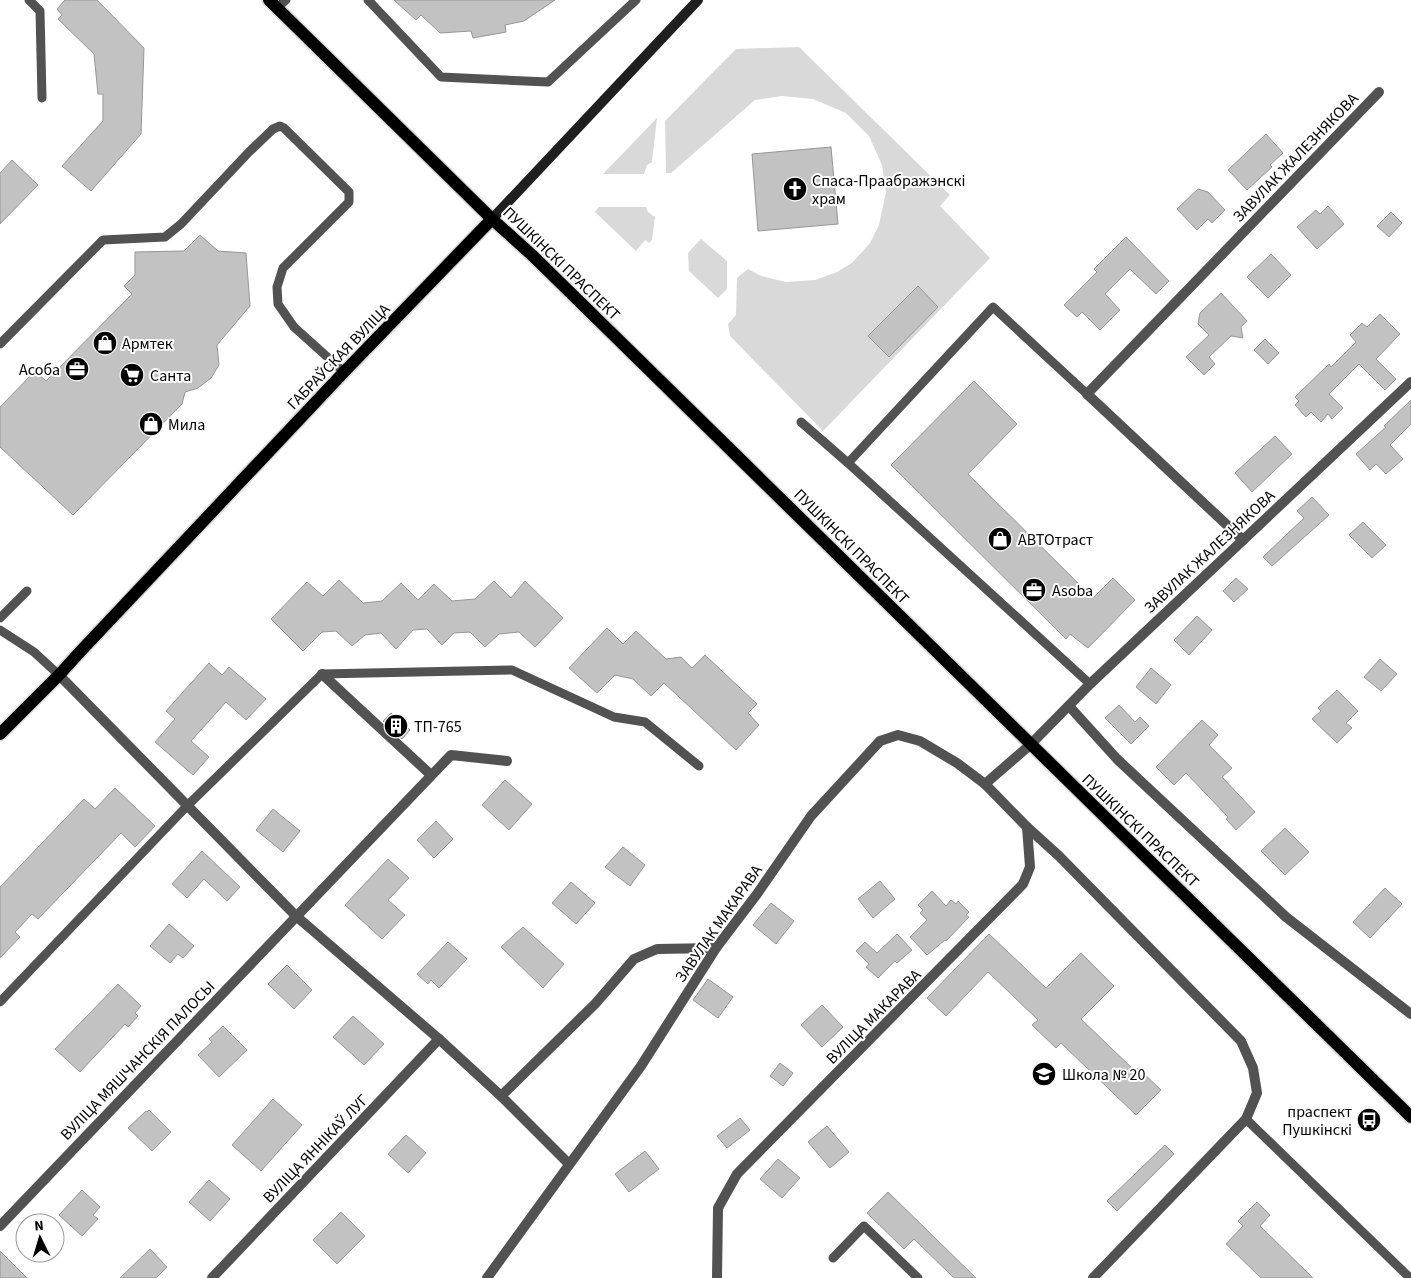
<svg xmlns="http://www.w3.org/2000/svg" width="1411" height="1278" font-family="'Source Sans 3',sans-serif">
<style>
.green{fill:#d9d9d9}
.building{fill:#c2c2c2;stroke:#969696}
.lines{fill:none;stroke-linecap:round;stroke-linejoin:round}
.primary-casing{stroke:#dbdbdb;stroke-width:15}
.service{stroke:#525252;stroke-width:9}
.minor{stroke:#525252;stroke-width:10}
.secondary{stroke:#1f1f1f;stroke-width:10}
.primary{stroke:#000;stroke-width:12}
.labels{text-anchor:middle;stroke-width:4;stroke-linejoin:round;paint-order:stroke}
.street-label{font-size:16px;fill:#000;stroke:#fff}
.poi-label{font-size:16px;fill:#000;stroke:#fff;text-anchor:start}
</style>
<rect width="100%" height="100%" fill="#fff"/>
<!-- green -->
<g class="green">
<path d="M799 47 950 195 940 206 990 258 823 431 730 336 728 324 736 315 737 278 748 269 761 276 786 282 815 280 837 272 852 263 870 243 879 225 886 192 882 165 869 136 846 113 813 99 782 96 755 100 671 173H666L665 121 736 49Z"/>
<path d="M657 118 652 162 647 165 644 174H603Z"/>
<path d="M599 207H646L648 212 655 217 652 240 649 243 645 240 636 251 595 212Z"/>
<path d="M701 239 727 261V289L718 298 689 271 688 253Z"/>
</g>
<!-- building -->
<g class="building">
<path d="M65 0H97L144 48 141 134 91 191 62 166 103 121V94H98L94 54 58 19 62 15 57 9Z"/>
<path d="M394 0H555L524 21 505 25 506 32 473 38 471 31 440 33 421 15 416 20Z"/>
<path d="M1266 134 1283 153 1270 165 1272 167 1247 190 1228 170Z"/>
<path d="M831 147 838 224 758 231 752 154Z"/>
<path d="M12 160 38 185 0 224V173Z"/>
<path d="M1198 189 1208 192 1225 210 1212 223 1208 219 1197 230 1177 209Z"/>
<path d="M1328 206 1344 224 1317 249 1297 227 1316 210 1320 214Z"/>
<path d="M1391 212 1402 223 1389 237 1377 226Z"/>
<path d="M200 235 218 251 246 253 250 306 217 345 219 365 211 378 198 388 185 392 182 404 73 515 0 447V407L35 371 46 381 132 294 124 286 135 275V252L184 251Z"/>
<path d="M1126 237 1169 281 1156 294 1130 269 1105 294 1120 310 1100 330 1082 312 1077 317 1064 305 1097 272 1094 269Z"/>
<path d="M1271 254 1291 275 1268 298 1247 277Z"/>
<path d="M918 286 938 307 889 357 868 336Z"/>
<path d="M1221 293 1247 321 1241 327 1243 338 1231 336 1209 357 1215 364 1204 375 1186 357 1209 335 1198 324 1200 313Z"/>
<path d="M1380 314 1400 334 1376 359 1396 379 1385 390 1359 364 1329 394 1343 408 1332 419 1328 414 1321 422 1311 412 1306 417 1295 405 1299 401 1295 397 1329 364 1331 367 1356 342 1350 335 1362 323 1367 327Z"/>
<path d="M1265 339 1279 353 1268 364 1254 350Z"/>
<path d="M974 381 1017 424 968 474 1093 598 1113 578 1135 600 1088 648 1070 634 1066 639 891 465Z"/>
<path d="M1411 400V424L1390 445 1403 459 1386 474 1376 464 1370 470 1356 454 1386 427 1384 426Z"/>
<path d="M1275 436 1292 454 1252 492 1235 473Z"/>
<path d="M1312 497 1329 515 1272 566 1263 557 1304 518 1297 511Z"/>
<path d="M1363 522 1386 545 1372 558 1349 535Z"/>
<path d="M1236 578 1248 589 1234 602 1223 591Z"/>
<path d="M339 580 363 603 382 601 401 583 418 600 434 584 452 601 475 599 494 581 511 598 525 581 563 618 535 647 519 632 499 634 485 647 470 632 454 633 442 645 427 629 413 630 396 649 381 633 365 635 352 646 336 631 322 632 303 651 271 619 307 582 323 596Z"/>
<path d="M1197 616 1212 630 1189 655 1174 640Z"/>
<path d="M607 628 623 644 636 631 666 659 681 657 692 668 705 655 757 704 748 713 759 725 736 750 664 683 651 696 633 679 615 675 597 693 569 668Z"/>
<path d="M1380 659 1397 674 1381 691 1364 677Z"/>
<path d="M209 663 222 675 229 667 266 699 246 720 226 702 191 741 209 757 193 775 155 742 175 719 166 711Z"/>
<path d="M1151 668 1171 685 1156 704 1136 687Z"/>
<path d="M1337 690 1358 711 1346 723 1352 728 1337 743 1312 719 1321 711 1318 708Z"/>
<path d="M1119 705 1135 722 1140 717 1149 726 1131 744 1105 718Z"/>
<path d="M391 713 410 730 402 739 383 721Z"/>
<path d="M1202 720 1218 735 1209 745 1232 768 1222 777 1255 812 1236 830 1226 819 1228 817 1186 773 1174 785 1156 767Z"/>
<path d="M505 780 532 804 509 830 482 805Z"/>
<path d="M115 788 155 826 135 847 121 833 38 919 32 914 15 932 20 937 0 958V887L84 799 95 809Z"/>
<path d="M273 809 300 831 283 852 256 830Z"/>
<path d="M436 821 453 839 434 858 417 840Z"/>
<path d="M1285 828 1309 852 1285 875 1261 851Z"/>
<path d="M623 847 645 865 630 886 605 867Z"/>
<path d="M202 851 240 887 227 901 204 879 187 898 172 884Z"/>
<path d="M388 859 409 878 388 900 405 915 382 939 345 905Z"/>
<path d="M880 881 895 899 873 918 858 899Z"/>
<path d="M571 882 595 903 576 924 552 903Z"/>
<path d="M1385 888 1402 904 1370 938 1353 922Z"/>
<path d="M932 891 946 906 951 900 956 904 958 901 969 912 966 915 969 917 946 941 945 940 927 955 910 937 927 920 920 913 923 910 918 905Z"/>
<path d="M771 903 794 921 776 944 753 925Z"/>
<path d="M169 924 194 946 183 958 178 954 170 963 150 946Z"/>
<path d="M523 927 564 964 543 988 501 947Z"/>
<path d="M897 934 912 950 897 963 895 961 878 978 866 967 869 964 856 951 865 942 877 953Z"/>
<path d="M989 934 1046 988 1081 953 1114 986 1081 1019 1135 1071 1138 1068 1161 1090 1136 1115 1061 1043 1056 1048 1032 1025 1038 1020 988 972 946 1016 927 998Z"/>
<path d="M448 942 467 959 439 988 431 980 428 984 417 974Z"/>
<path d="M287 965 312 990 294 1009 268 984Z"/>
<path d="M708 979 733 997 718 1018 693 1000Z"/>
<path d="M118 984 141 1006 135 1013 138 1016 128 1027 125 1024 80 1072 55 1049Z"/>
<path d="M822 1005 843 1027 822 1047 801 1025Z"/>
<path d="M353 1016 384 1044 364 1065 333 1037Z"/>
<path d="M223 1026 247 1050 219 1077 198 1055 212 1042 209 1039Z"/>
<path d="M780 1063 793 1073 783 1086 770 1076Z"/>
<path d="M273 1099 302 1125 261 1171 232 1145Z"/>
<path d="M149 1110 171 1132 152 1151 128 1128 146 1111 147 1112Z"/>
<path d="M740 1118 750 1130 727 1148 717 1136Z"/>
<path d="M827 1126 849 1152 830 1168 808 1142Z"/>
<path d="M406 1135 426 1153 408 1173 388 1154Z"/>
<path d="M1165 1145 1174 1154 1117 1211 1107 1201Z"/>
<path d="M645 1151 659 1169 629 1192 615 1174Z"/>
<path d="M778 1159 800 1178 782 1198 760 1179Z"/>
<path d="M209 1180 230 1199 210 1221 189 1202Z"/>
<path d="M82 1190 100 1207 93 1215 98 1219 82 1236 59 1215Z"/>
<path d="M888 1192 976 1278H954L914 1239 904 1249 867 1213Z"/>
<path d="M1257 1202 1270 1215 1260 1226 1313 1278H1261L1226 1244 1243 1226 1238 1221Z"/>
<path d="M341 1212 365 1236 337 1264 313 1240Z"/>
<path d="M150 1249 167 1267 156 1278H120Z"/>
<path d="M0 1251 27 1278H0Z"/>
</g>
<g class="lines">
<!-- primary casing -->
<g class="primary-casing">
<g id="primary">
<path d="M269 0 492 219 533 256 1411 1117"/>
<path d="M0 734 59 675 78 654 344 372 492 219"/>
</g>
</g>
<!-- service -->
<g class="service">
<path d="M29 0 40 11 42 98"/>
<path d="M368 0 441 77 548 82 636 0"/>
<path d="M277 8 286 0"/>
<path d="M0 344 103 240 165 237 181 224 249 152 273 129 280 126 284 128 349 192V202L283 268 277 287 278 304 294 327 344 372"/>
<path d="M1087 394 993 307 848 463 1090 684"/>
<path d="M801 422 848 463"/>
<path d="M0 618 27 591"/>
<path d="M0 630 34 652 59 675"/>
<path d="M0 1002 187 806 322 674 512 670 614 717 645 722 699 766"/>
<path d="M1246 1119 1410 1278"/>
<path d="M833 1258 864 1226 918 1278"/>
</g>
<!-- minor -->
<g class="minor">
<path d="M1243 540 1087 394 1379 92"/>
<path d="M322 674 431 775"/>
<path d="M59 675 296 916 439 1039 501 1096 569 1164"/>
<path d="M1069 706 1117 759 1286 917 1411 1014"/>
<path d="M1027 827 1059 856 1241 1041 1253 1068 1257 1093 1246 1119 1093 1278"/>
<path d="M501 1096 595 1004 634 959 657 949 716 948"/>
<path d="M0 1226 451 755 507 761"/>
<path d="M212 1278 439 1039"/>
<path d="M487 1278 641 1066 716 948 757 894 811 816 880 741 898 735 920 741 957 763 985 784 1030 745 1090 684 1411 382"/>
<path d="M717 1278 718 1208 737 1174 1023 884 1030 867 1027 827 985 784"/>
</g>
<!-- secondary -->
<path class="secondary" d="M492 219 698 0"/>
<!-- primary -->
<use href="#primary" class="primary"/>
</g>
<!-- icons -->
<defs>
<g id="church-disc" transform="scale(1.25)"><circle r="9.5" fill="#000" stroke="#fff"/><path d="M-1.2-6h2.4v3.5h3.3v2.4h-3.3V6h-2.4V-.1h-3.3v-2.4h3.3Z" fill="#fff"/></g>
<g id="shop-disc" transform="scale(1.25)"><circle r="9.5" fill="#000" stroke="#fff"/><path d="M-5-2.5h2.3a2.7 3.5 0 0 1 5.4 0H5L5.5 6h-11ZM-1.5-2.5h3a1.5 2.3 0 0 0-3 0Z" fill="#fff"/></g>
<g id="office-disc" transform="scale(1.25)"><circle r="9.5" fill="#000" stroke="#fff"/><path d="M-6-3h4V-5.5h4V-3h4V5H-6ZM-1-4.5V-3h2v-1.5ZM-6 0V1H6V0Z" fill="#fff"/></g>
<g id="supermarket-disc" transform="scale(1.25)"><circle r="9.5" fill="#000" stroke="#fff"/><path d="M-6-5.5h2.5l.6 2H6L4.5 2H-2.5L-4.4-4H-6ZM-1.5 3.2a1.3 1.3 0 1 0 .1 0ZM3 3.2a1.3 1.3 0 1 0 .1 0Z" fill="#fff"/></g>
<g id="building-disc" transform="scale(1.25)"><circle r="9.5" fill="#000" stroke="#fff"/><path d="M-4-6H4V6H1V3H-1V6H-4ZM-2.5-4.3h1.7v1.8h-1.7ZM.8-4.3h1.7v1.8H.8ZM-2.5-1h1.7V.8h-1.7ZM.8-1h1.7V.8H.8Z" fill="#fff"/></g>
<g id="school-disc" transform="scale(1.25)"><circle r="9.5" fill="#000" stroke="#fff"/><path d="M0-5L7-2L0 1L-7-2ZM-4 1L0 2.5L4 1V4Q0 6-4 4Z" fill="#fff"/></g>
<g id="bus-disc" transform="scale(1.25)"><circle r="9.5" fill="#000" stroke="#fff"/><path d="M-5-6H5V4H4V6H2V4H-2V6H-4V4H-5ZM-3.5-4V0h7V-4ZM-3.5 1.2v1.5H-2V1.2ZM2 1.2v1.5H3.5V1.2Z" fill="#fff"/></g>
</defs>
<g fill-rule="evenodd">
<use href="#church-disc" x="795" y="189"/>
<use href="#shop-disc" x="105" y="343"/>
<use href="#office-disc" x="77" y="369"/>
<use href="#supermarket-disc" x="132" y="375"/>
<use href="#shop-disc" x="151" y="424"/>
<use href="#shop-disc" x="1000" y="539"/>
<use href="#office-disc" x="1034" y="590"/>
<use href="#building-disc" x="396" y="726"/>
<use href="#school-disc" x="1044" y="1074"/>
<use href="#bus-disc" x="1369" y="1120"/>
</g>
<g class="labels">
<!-- street labels -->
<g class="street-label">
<text transform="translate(1295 157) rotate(-46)" y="6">ЗАВУЛАК ЖАЛЕЗНЯКОВА</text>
<text transform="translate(562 263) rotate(44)" y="6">ПУШКІНСКІ ПРАСПЕКТ</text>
<text transform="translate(338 356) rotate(-46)" y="6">ГАБРАЎСКАЯ ВУЛІЦА</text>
<text transform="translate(852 546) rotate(45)" y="6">ПУШКІНСКІ ПРАСПЕКТ</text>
<text transform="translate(1209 551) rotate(-43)" y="6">ЗАВУЛАК ЖАЛЕЗНЯКОВА</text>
<text transform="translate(1141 830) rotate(44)" y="6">ПУШКІНСКІ ПРАСПЕКТ</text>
<text transform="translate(718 923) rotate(-55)" y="6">ЗАВУЛАК МАКАРАВА</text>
<text transform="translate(873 1016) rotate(-45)" y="6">ВУЛІЦА МАКАРАВА</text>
<text transform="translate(137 1060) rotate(-46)" y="6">ВУЛІЦА МЯШЧАНСКІЯ ПАЛОСЫ</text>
<text transform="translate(315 1148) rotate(-46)" y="6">ВУЛІЦА ЯННІКАЎ ЛУГ</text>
</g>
<!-- poi labels -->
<g class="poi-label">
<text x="812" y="186">Спаса-Праабражэнскі<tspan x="812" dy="18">храм</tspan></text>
<text x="122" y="349">Армтек</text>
<text x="60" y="375" text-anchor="end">Асоба</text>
<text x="150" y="381">Санта</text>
<text x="168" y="430">Мила</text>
<text x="1018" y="545">АВТОтраст</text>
<text x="1052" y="596">Asoba</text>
<text x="414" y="732">ТП-765</text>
<text x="1062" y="1080">Школа № 20</text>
<text x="1352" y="1117" text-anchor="end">праспект<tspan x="1352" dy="18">Пушкінскі</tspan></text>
</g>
</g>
<!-- north arrow -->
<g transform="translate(40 1238) rotate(355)"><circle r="24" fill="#ffffff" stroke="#999999"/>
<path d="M0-4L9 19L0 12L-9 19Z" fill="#000000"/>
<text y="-8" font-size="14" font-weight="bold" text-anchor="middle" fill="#000000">N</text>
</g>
</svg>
